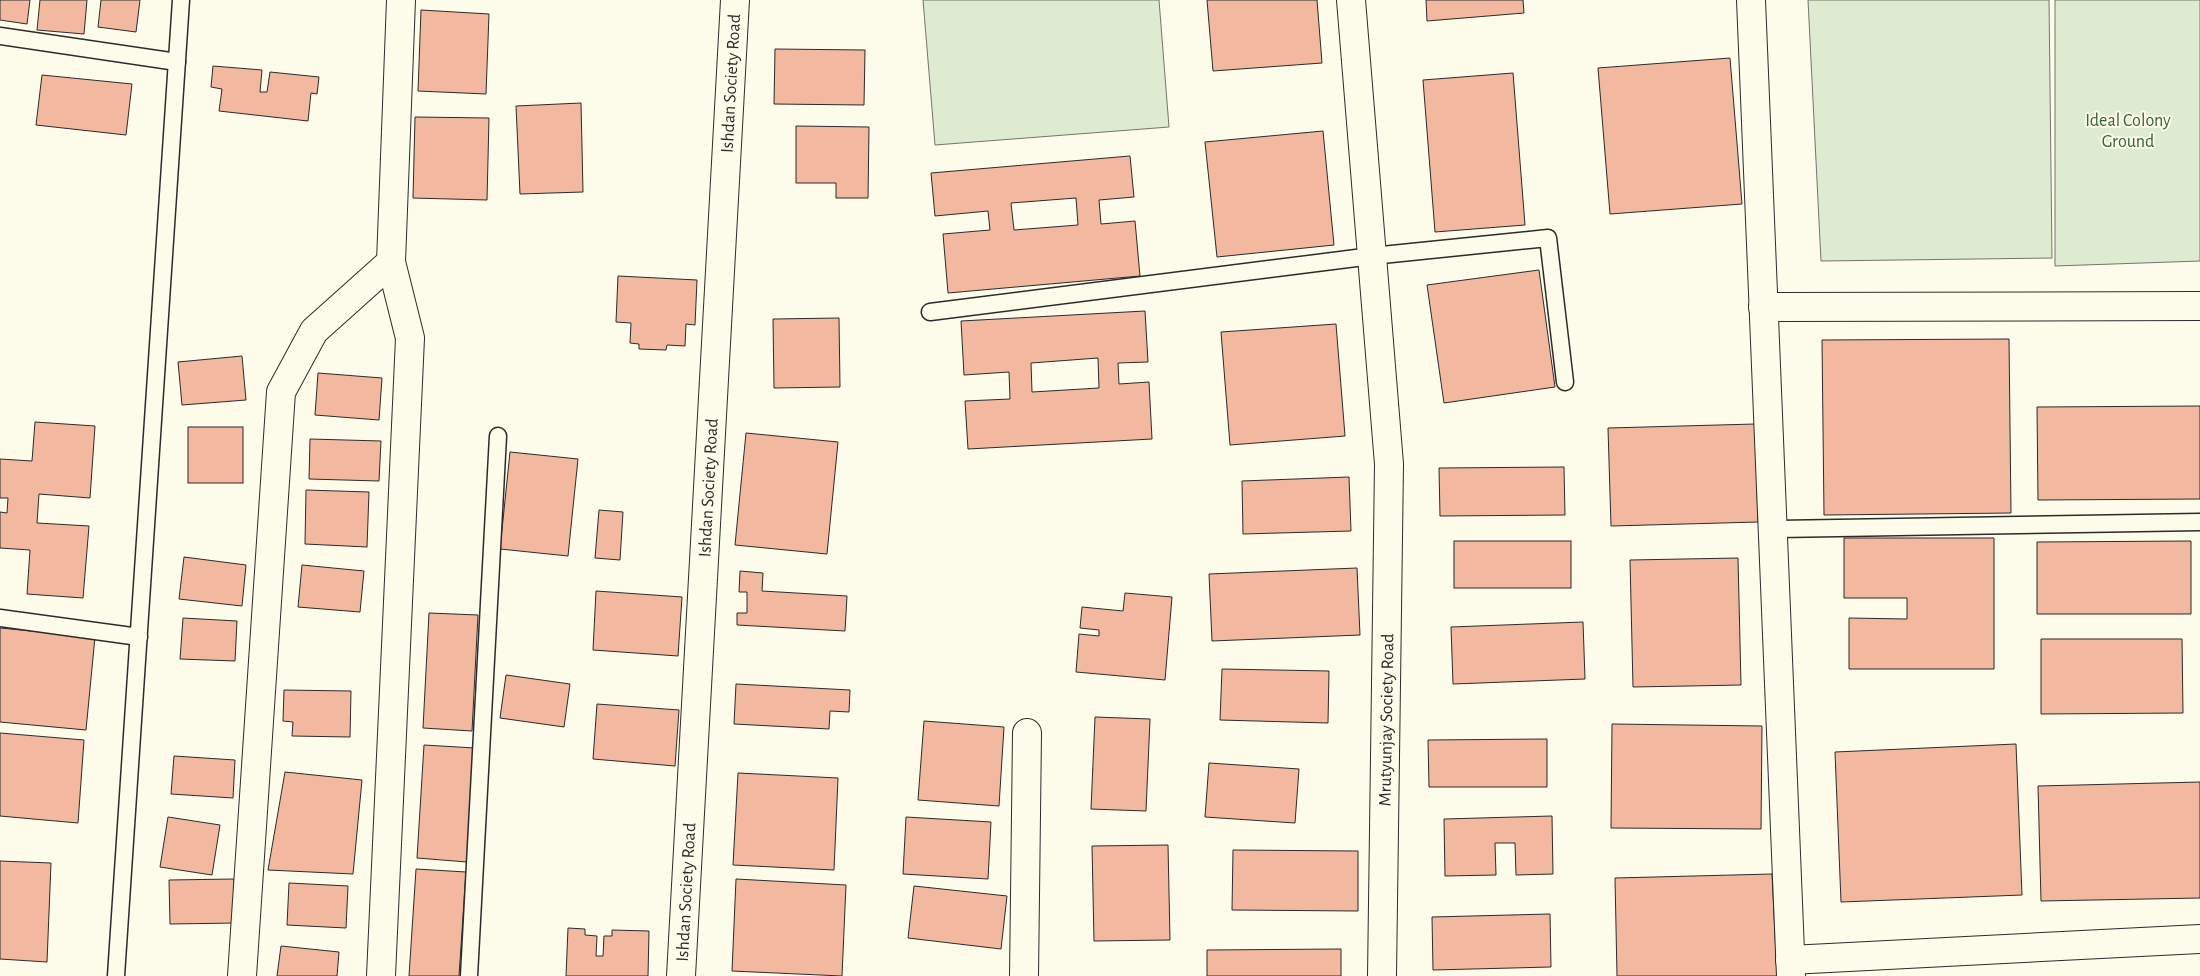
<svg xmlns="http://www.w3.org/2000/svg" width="2200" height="976" font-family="'Alegreya Sans',sans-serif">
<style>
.green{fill:#deebd1;stroke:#74746e}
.building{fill:#f2b8a0;stroke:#2b2b2b;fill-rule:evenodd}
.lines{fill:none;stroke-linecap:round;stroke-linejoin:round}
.lane-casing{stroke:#2b2b2b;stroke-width:19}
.street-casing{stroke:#2b2b2b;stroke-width:30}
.secondary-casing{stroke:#2b2b2b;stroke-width:30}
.lane{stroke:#fdfbea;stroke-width:16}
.street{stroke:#fdfbea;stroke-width:28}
.secondary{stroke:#fdfbea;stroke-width:28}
.labels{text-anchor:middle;stroke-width:4;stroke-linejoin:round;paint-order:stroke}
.street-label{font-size:18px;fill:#2b2b2b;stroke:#fdfbea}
.park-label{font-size:18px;fill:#34623c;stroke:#fdfbea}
</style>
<rect width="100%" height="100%" fill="#fdfbea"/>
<!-- green -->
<g class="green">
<path d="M923 0H1159L1169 127 935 145Z"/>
<path d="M1808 0H2049L2052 258 1821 261Z"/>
<path d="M2055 0H2200V261L2055 266Z"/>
</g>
<!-- building -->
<g class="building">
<path d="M0 0H30L27 24 0 20Z"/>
<path d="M40 0H87L84 34 37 30Z"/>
<path d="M101 0H140L136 32 98 27Z"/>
<path d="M1207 0H1317L1322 63 1213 71Z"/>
<path d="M1426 0H1523L1524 13 1427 21Z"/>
<path d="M421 10 489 14 486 94 418 91Z"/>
<path d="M775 49 865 50 864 105 774 104Z"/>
<path d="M1730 58 1742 204 1610 214 1598 68Z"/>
<path d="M213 66 262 70 260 92H267L270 72 319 77 317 94 311 93 308 121 219 111 222 89 211 87Z"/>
<path d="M1513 73 1525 225 1435 232 1423 80Z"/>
<path d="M42 75 132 84 126 135 36 125Z"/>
<path d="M581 103 583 192 520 194 516 106Z"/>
<path d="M415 117 489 118 487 200 413 198Z"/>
<path d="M796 126 869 127 868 198H836V183H796Z"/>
<path d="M1323 131 1334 245 1217 257 1205 142Z"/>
<path d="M1130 156 1134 197 1099 200 1101 224 1135 221 1140 276 948 293 943 234 990 230 988 211 935 216 931 173ZM1076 198 1078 225 1014 230 1011 203Z"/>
<path d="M1539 270 1555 387 1444 403 1427 285Z"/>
<path d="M618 276 697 280 695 325 686 324 685 346 667 345 666 350 639 349V344L630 343 631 323 616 322Z"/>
<path d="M1145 311 1148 362 1118 363 1119 384 1149 382 1152 439 968 449 965 401 1010 399 1009 372 964 375 961 321ZM1098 358 1099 388 1032 392 1031 363Z"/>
<path d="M839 318 840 387 774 388 773 319Z"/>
<path d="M1336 324 1345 436 1230 445 1221 332Z"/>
<path d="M2009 339 2011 513 1824 515 1822 340Z"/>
<path d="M242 356 246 400 182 405 178 362Z"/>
<path d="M318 373 382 378 379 420 315 415Z"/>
<path d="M2200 406V499L2038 500 2037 407Z"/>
<path d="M35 422 95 426 90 498 39 494 37 523 89 526 83 598 27 594 30 550 0 548V512L7 513 8 498H0V459L32 461Z"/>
<path d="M1755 424 1758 522 1611 526 1608 428Z"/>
<rect x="188" y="427" width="55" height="56"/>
<path d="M746 433 838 442 827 554 735 545Z"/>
<path d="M310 439 381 441 379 481 309 479Z"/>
<path d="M510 452 578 459 568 556 500 549Z"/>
<path d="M1564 467 1565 515 1440 516 1439 468Z"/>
<path d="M1349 477 1351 531 1243 534 1242 481Z"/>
<path d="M306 490 369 492 367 547 305 544Z"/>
<path d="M599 510 623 512 620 560 595 558Z"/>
<path d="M1844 538H1994V669H1849V618L1907 619V598H1844Z"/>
<rect x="1454" y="541" width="117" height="47"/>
<path d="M2191 541V614H2037V542Z"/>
<path d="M184 557 246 565 242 606 179 599Z"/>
<path d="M1738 558 1741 685 1633 687 1630 560Z"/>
<path d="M302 565 364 571 360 612 298 607Z"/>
<path d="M1357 568 1360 635 1212 641 1209 574Z"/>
<path d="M740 571 763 573 762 591 847 596 845 631 737 625V613H747V592H739Z"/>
<path d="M596 591 682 597 678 656 593 650Z"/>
<path d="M1125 593 1172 597 1165 680 1076 672 1079 634 1099 636V630L1080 628 1082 607 1123 611Z"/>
<path d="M429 613 478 615 472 731 423 728Z"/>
<path d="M183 618 237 621 235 661 180 659Z"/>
<path d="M1583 622 1585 679 1453 684 1451 627Z"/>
<path d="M0 628 95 637 86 730 0 722Z"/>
<path d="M2041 639H2182L2183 713 2041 714Z"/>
<path d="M1222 669 1329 671 1328 723 1220 720Z"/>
<path d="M506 675 570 684 564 727 500 718Z"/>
<path d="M736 684 850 690 849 712 830 711 829 729 734 724Z"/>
<path d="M284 690 351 691 350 737 292 736 293 722 283 721Z"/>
<path d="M597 704 679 710 675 766 593 759Z"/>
<path d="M1095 717 1150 719 1146 811 1091 809Z"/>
<path d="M924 721 1004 727 999 806 918 800Z"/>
<path d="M1612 724 1762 726 1761 829 1611 828Z"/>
<path d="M0 733 84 740 78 823 0 816Z"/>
<path d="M1547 739V787H1429L1428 740Z"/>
<path d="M2016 744 2022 895 1841 902 1835 752Z"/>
<path d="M424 745 475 748 467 862 417 858Z"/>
<path d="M174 756 235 760 233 798 171 794Z"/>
<path d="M1209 763 1299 769 1295 823 1205 817Z"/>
<path d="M285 772 362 780 353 874 268 870Z"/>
<path d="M738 773 838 778 834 870 733 865Z"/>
<path d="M2200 782V898L2041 901 2038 786Z"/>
<path d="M1552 816 1553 874 1516 875 1515 843H1495L1496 875 1445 876 1444 819Z"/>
<path d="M168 817 220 825 212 875 160 867Z"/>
<path d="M906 817 991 822 988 879 903 874Z"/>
<path d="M1168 845 1170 940 1094 941 1092 846Z"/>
<path d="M1233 850 1358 851V911L1232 910Z"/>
<path d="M0 861 51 863 47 962 0 959Z"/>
<path d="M416 869 466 872 459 976H409Z"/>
<path d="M1772 874 1777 976H1617L1615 878Z"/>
<path d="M234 879 235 923 170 924 169 880Z"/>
<path d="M736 879 846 885 842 976 732 971Z"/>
<path d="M289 883 348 886 346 928 287 925Z"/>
<path d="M914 886 1007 896 1001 949 908 938Z"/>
<path d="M1550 914 1551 967 1433 970 1432 917Z"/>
<path d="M568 928 585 929V935L597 936 596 956H603L604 936H612V930L649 931 648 976H566Z"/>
<path d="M281 946 339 952 337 976H277Z"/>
<path d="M1341 949V976H1207V950Z"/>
</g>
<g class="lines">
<!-- lane casing -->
<g class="lane-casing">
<g id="lane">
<path d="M0 36 177 62"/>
<path d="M930 312 1372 256 1548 238 1565 382"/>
<path d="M1772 529 2200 522"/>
<path d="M0 618 139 637"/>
<path d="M116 976 181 0"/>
<path d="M469 976 498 436"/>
</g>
</g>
<!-- street casing -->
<g class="street-casing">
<g id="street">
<path d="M1351 0 1389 464 1382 976"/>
<path d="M1763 307 2200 306"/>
<path d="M1790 960 2200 939"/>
<path d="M242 976 281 392 314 331 391 262"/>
<path d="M381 976 410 338 391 262 401 0"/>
<path id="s1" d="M681 976 735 0"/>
<path d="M1024 976 1027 733"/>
</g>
</g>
<!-- secondary casing -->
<g class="secondary-casing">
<path id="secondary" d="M1751 0 1791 976"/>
</g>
<!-- lane -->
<use href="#lane" class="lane"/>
<!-- street -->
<use href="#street" class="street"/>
<!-- secondary -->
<use href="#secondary" class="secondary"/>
</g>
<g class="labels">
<!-- street labels -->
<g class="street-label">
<text dy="6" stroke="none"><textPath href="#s1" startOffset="894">Ishdan Society Road</textPath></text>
<text dy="6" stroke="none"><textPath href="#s1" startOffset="489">Ishdan Society Road</textPath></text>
<text transform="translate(1386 720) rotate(-89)" y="6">Mrutyunjay Society Road</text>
<text dy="6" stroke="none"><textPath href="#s1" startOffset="84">Ishdan Society Road</textPath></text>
</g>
<!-- park labels -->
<g class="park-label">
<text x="2128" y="126">Ideal Colony<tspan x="2128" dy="21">Ground</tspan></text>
</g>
</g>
</svg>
